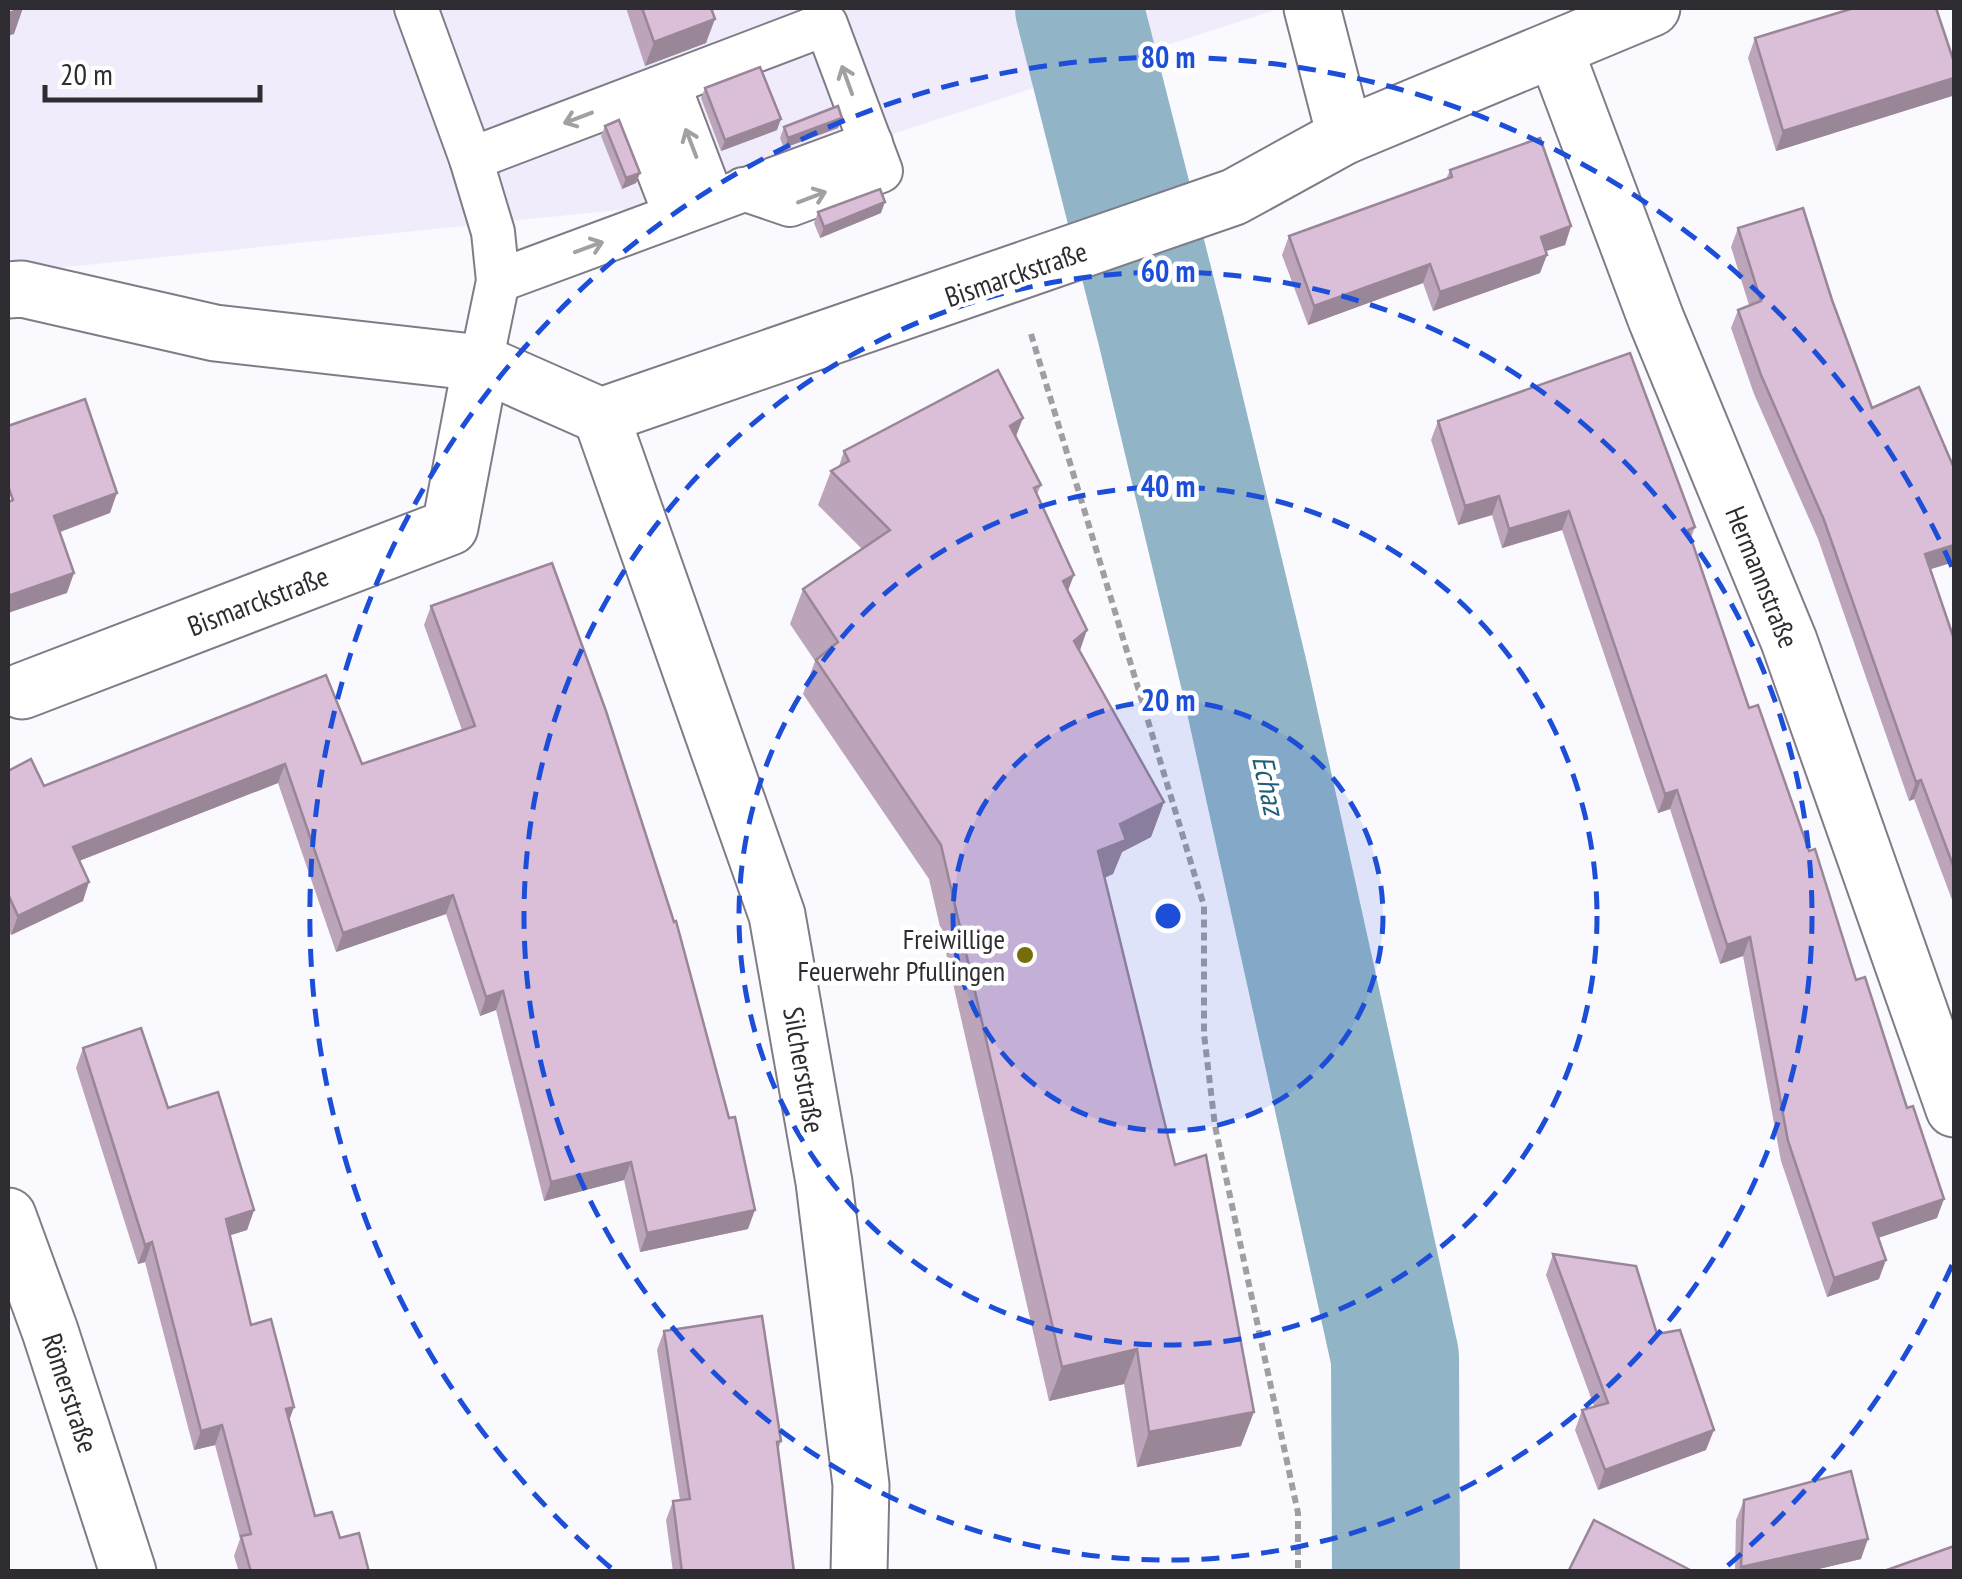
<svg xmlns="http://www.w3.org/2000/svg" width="1962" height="1579" font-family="'PT Sans Narrow',sans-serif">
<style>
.built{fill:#f0ecfc}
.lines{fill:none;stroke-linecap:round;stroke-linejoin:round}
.river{stroke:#91b5c6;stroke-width:128}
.lane-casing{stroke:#7f7c88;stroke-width:46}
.street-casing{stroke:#7f7c88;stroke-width:59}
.secondary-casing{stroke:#7f7c88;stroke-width:59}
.path{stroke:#9f9ea3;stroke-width:6;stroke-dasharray:8 5;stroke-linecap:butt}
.lane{stroke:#fff;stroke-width:42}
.street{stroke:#fff;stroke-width:55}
.secondary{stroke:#fff;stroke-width:55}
.wall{fill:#bca4ba}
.shaded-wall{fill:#998697}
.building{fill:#dbbfd8;stroke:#998697;stroke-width:2.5}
.oneway{stroke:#a1a0a2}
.ring{fill:none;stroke:#1d4ed8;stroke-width:5;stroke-dasharray:18 12}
.poi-dot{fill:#776d09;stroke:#fff;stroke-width:4}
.labels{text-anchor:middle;stroke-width:9;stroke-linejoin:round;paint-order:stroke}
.street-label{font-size:28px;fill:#2e2c31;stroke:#fff}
.poi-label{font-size:28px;fill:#2e2c31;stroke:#fff;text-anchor:end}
.water-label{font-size:30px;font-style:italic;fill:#205f79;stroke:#fff}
.centre{fill:#1d4ed8;stroke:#fff;stroke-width:5}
.ring-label{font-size:30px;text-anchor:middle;font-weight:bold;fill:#1d4ed8;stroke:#fff;stroke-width:9;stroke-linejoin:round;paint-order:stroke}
</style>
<rect width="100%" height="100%" fill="#faf9fe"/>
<!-- built -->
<path class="built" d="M8 8H1281L676 204 8 273Z"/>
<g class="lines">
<!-- river -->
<path class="river" d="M1079 8 1161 330 1245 679 1395 1357 1396 1572"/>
<!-- lane casing -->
<g class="lane-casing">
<g id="lane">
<path d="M416 8 471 159 493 232 498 281 481 363"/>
<path d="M669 85 713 201"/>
<path d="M630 99 675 215"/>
<path d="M471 159 826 24 881 171 790 205 743 189"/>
<path d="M498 281 871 143"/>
</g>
</g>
<!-- street casing -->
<g class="street-casing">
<g id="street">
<path d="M1312 8 1345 136"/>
<path d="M1555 50 1656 319 1789 641 1954 1109"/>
<path d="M8 290 22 289 215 333 481 363 601 416 1234 197 1345 136 1652 8"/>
<path d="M601 416 777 915 824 1182 861 1485 859 1572"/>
<path d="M22 691 450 527 481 363"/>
</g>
</g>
<!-- secondary casing -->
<g class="secondary-casing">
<path id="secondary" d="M8 1216 50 1331 128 1572"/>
</g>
<!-- path -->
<path class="path" d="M1031 334 1204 906V1034L1215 1126 1298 1513V1572"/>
<!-- lane -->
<use href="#lane" class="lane"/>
<!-- street -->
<use href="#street" class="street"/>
<!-- secondary -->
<use href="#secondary" class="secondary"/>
</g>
<!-- wall -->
<g class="wall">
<path d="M626 8H711L706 43 645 66Z"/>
<path d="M1755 38 1954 62V89L1952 96 1776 151 1748 58Z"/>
<path d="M705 88 777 130 721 151 701 98Z"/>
<path d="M842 118 838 128 784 148 780 138 784 127Z"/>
<path d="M605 126 640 173 636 183 622 189 601 136Z"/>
<path d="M1450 170 1571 226 1565 245 1546 251 1540 273 1433 311 1423 283 1308 325 1282 255 1289 236 1446 179Z"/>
<path d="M818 212 881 213 820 238 814 223Z"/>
<path d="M1738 228 1832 300 1872 408 1954 468V562L1930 569 1954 639V905L1914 799 1909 801 1818 539 1754 394 1731 328 1738 310 1749 305 1731 247Z"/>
<path d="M1438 421 1695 527 1691 538 1749 708 1856 980 1937 1218 1878 1238 1879 1279 1827 1297 1781 1161 1743 956 1720 964 1670 809 1658 813 1562 530 1502 548 1492 515 1458 525 1431 440Z"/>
<path d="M1016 437 1041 485 1037 494 1068 591 1080 651 1164 802 1151 837 1122 852 1113 874 1105 878 1241 1446 1137 1467 1124 1384 1049 1401 929 879 803 694 815 661 790 624 803 589 862 549 818 505 831 471 839 466 844 451Z"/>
<path d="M431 606 748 1229 640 1252 624 1180 544 1201 496 1010 480 1016 446 914 336 952 278 783 79 861 83 901 11 935 8 927V771L44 786 326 675 362 764 462 730 424 625Z"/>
<path d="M83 1048 168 1108 254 1210 247 1230 230 1235 251 1325 289 1420 315 1516 340 1538 369 1572H239L234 1556 240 1539 215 1445 194 1450 145 1262 138 1264 76 1068Z"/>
<path d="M1553 1254 1657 1334 1706 1450 1598 1490 1575 1430 1582 1410 1594 1406 1546 1275Z"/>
<path d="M664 1331 781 1441 778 1450 794 1572H673L666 1520 673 1501 680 1500 657 1350Z"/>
<path d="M1744 1500 1861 1559 1806 1572H1735L1736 1520Z"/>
</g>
<!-- shaded-wall -->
<g class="shaded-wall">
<path d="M19 8H23L14 34 8 36V12Z"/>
<path d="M715 19 706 43 645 66 654 42Z"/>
<path d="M1954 78V89L1952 96 1776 151 1783 131Z"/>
<path d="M842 118 838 128 784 148 788 138Z"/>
<path d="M781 119 777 130 721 151 725 140Z"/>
<path d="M640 173 636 183 622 189 626 178Z"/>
<path d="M885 202 881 213 820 238 824 227Z"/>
<path d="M1571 226 1565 245 1534 255 1541 237Z"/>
<path d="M1547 255 1540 273 1433 311 1440 292Z"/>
<path d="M1430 264 1423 283 1308 325 1314 306Z"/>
<path d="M1023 418 1010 452V426Z"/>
<path d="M117 493 110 513 47 537 54 516Z"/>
<path d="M1499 496 1492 515 1458 525 1465 506Z"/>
<path d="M1569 511 1562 530 1502 548 1509 529Z"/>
<path d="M1954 545V562L1918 573 1925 554Z"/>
<path d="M74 573 67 593 8 613V596Z"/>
<path d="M1074 575 1061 609 1063 581Z"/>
<path d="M1087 630 1075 665 1074 641Z"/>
<path d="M285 764 278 783 66 866 73 847Z"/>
<path d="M1921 780 1914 799 1909 801 1916 782Z"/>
<path d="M1677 790 1670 809 1658 813 1665 794Z"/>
<path d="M1164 802 1151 837 1122 852 1113 874 1086 885 1098 851 1120 824Z"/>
<path d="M89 882 83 901 11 935 18 916Z"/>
<path d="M453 895 446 914 336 952 343 933Z"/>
<path d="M1750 937 1743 956 1720 964 1727 945Z"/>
<path d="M503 991 496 1010 480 1016 486 997Z"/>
<path d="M631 1162 624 1180 544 1201 551 1182Z"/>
<path d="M1944 1199 1937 1218 1866 1242 1873 1223Z"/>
<path d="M254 1210 247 1230 219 1239 226 1219Z"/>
<path d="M755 1210 748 1229 640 1252 647 1233Z"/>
<path d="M152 1242 145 1262 138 1264 145 1245Z"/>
<path d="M1886 1260 1879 1279 1827 1297 1834 1278Z"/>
<path d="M1137 1349 1124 1384 1049 1401 1062 1367Z"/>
<path d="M294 1407 287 1427 286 1409Z"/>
<path d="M1254 1412 1241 1446 1137 1467 1149 1432Z"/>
<path d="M222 1425 215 1445 194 1450 201 1431Z"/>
<path d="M1714 1430 1706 1450 1598 1490 1605 1470Z"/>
<path d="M1868 1539 1861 1559 1806 1572H1740L1741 1567Z"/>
</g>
<!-- building -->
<g class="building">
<path d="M642 8H711L715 19 654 42Z"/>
<path d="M1854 8H1936L1954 62V78L1783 131 1755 38Z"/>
<path d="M760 67 781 119 725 140 705 88Z"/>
<path d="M838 106 842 118 788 138 784 127Z"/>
<path d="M619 120 640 173 626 178 605 126Z"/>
<path d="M1540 138 1571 226 1541 237 1547 255 1440 292 1430 264 1314 306 1289 236 1452 177 1450 170Z"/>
<path d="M880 189 885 202 824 227 818 212Z"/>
<path d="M1803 208 1832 300 1872 408 1919 387 1954 468V545L1925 554 1954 639V868L1921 780 1916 782 1824 520 1761 375 1738 310 1761 301 1738 228Z"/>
<path d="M1630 353 1695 527 1688 530 1749 708 1758 705 1809 851 1815 849 1856 980 1865 977 1907 1108 1913 1106 1944 1199 1873 1223 1886 1260 1834 1278 1788 1141 1750 937 1727 945 1677 790 1665 794 1569 511 1509 529 1499 496 1465 506 1438 421Z"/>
<path d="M998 370 1023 418 1010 426 1041 485 1034 488 1074 575 1063 581 1087 630 1074 641 1164 802 1120 824 1126 840 1098 851 1175 1165 1206 1155 1254 1412 1149 1432 1137 1349 1062 1367 941 845 816 660 838 642 803 589 890 530 831 471 849 461 844 451Z"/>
<path d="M85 399 117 493 54 516 74 573 8 596V502L13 500 8 486V426Z"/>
<path d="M552 563 606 711 674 922 676 921 729 1118 735 1117 755 1210 647 1233 631 1162 551 1182 503 991 486 997 453 895 343 933 285 764 73 847 89 882 18 916 8 894V771L31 759 44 786 326 675 362 764 475 726 431 606Z"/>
<path d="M141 1028 168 1108 218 1092 254 1210 226 1219 251 1325 271 1319 294 1407 286 1409 315 1516 332 1512 340 1538 359 1533 369 1572H251L241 1536 251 1534 222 1425 201 1431 152 1242 145 1245 83 1048Z"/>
<path d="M1553 1254 1636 1266 1657 1334 1680 1330 1714 1430 1605 1470 1582 1410 1608 1403Z"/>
<path d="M762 1316 781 1441 777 1442 794 1572H682L673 1501 690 1499 664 1331Z"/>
<path d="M1851 1471 1868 1539 1741 1567 1744 1500Z"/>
<path d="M1594 1520 1694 1572H1568Z"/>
<path d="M1954 1546V1572H1887V1570Z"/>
</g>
<!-- one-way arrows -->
<defs><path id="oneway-shaft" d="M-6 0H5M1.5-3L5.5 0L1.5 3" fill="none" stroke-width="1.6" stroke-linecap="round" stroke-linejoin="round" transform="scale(2.5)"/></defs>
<g class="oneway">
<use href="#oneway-shaft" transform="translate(847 80) rotate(-110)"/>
<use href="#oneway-shaft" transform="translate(578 118) rotate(159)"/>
<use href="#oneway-shaft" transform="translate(691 143) rotate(-111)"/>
<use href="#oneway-shaft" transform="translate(812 197) rotate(-21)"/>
<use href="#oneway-shaft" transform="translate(589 247) rotate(-20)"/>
</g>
<!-- distance rings -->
<circle cx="1168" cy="916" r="215" fill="#1d4ed8" fill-opacity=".12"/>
<g class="ring">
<circle cx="1168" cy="916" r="215"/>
<circle cx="1168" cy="916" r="429"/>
<circle cx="1168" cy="916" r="644"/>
<path d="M1952 1265A858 858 0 0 1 1725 1568M611 1568A858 858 0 1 1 1952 567"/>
</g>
<!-- markers -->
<circle class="poi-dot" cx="1025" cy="955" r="10"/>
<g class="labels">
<!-- street labels -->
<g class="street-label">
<text transform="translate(1016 274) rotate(-19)" y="10">Bismarckstraße</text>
<text transform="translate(1762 577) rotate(68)" y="10">Hermannstraße</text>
<text transform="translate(258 601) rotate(-21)" y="10">Bismarckstraße</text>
<text transform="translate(804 1070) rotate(80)" y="10">Silcherstraße</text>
<text transform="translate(70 1393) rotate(72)" y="10">Römerstraße</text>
</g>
<!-- poi labels -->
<g class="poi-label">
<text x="1005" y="949">Freiwillige<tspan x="1005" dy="32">Feuerwehr Pfullingen</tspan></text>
</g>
<!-- water labels -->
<g class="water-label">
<text transform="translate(1268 785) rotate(78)" y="10">Echaz</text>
</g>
</g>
<circle cx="1168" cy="916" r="15" class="centre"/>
<g class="ring-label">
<text x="1168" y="68">80 m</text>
<text x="1168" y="282">60 m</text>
<text x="1168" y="497">40 m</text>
<text x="1168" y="711">20 m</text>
</g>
<!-- border -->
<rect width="1962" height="1579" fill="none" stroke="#2e2c31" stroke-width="20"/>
<!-- scale -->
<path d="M45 85v15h215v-15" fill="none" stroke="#2e2c31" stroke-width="5"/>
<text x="60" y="85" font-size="30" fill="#2e2c31" stroke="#ffffff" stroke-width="8" paint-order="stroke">20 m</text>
</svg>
